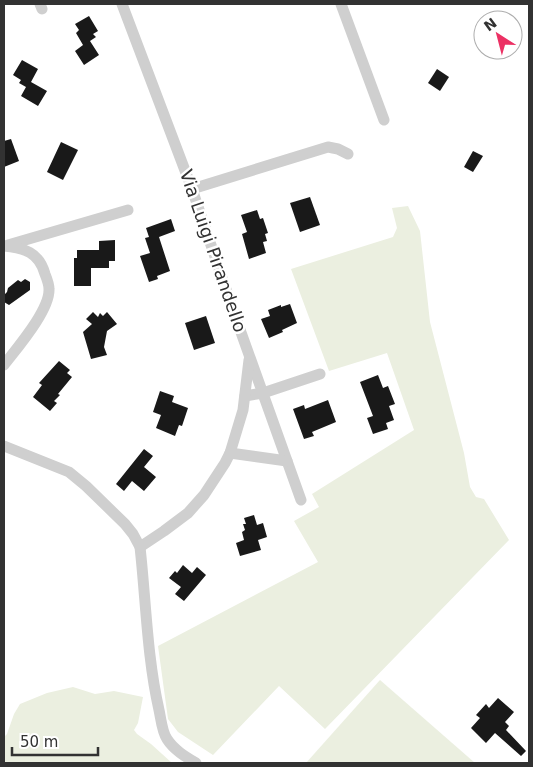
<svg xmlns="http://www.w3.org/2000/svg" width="533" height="767" font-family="'DejaVu Sans',sans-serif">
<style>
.green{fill:#ebefe0}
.building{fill:#191919}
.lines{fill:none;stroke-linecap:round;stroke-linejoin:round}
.minor{stroke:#cfcfcf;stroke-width:11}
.labels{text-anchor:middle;stroke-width:5;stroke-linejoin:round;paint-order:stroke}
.street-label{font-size:18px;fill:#323232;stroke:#fff}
</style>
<rect width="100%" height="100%" fill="#fff"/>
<!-- green -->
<g class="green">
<path d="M408 206 420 231 430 322 464 453 470 487 476 497 484 499 509 540 325 729 279 686 213 755 178 732 168 719 158 646 318 562 294 521 319 507 312 494 414 430 387 353 329 371 291 269 393 237 397 228 392 208Z"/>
<path d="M380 680 475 763H306Z"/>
<path d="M73 687 95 694 114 691 143 697 138 723 134 730 137 734 151 744 172 763H4V737L7 734 14 714 20 704 47 693Z"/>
</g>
<!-- building -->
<g class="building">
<path d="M89 16 98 31 93 34 96 37 90 41 99 55 84 65 75 51 83 45 76 33 79 30 75 24Z"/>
<path d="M22 60 38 69 31 82 47 91 38 106 21 96 26 87 19 83 21 80 13 75Z"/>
<path d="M437 69 449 77 440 91 428 83Z"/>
<path d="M11 139 19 161 4 167V141Z"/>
<path d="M61 142 78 150 63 180 47 172Z"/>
<path d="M473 151 483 156 473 172 464 167Z"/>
<path d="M310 197 320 225 300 232 290 203Z"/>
<path d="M257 210 260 219 263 218 268 233 265 234 267 241 263 242 266 253 249 259 242 234 247 232 241 215Z"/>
<path d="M171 219 175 231 159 237 170 271 157 276 158 279 149 282 140 256 150 253 145 238 149 237 146 228Z"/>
<path d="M115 240V261H109V268H91V286H74V258H77V250H99V241Z"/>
<path d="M25 279 30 282V290L9 305 4 302V295L7 292 8 288 18 280 21 282Z"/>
<path d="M290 304 297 323 282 330 283 332 269 338 261 319 270 316 268 310 281 305V307Z"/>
<path d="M93 312 98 317 100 313 103 316 107 312 117 324 107 331 104 347 107 355 91 359 83 332 92 324 86 319Z"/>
<path d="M206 316 215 343 194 350 185 323Z"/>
<path d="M59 361 70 370 67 373 72 377 58 394 60 395 54 401 57 403 50 411 33 397 42 385 39 383Z"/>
<path d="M378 375 383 388 388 386 395 404 389 406 394 420 386 423 388 429 373 434 367 418 373 416 360 382Z"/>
<path d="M160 391 174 396 172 402 188 408 182 426 179 425 175 436 156 428 161 415 153 412Z"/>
<path d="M328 400 336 422 312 432 314 436 304 439 293 409 304 405 305 409Z"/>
<path d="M144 449 153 456 144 467 156 477 144 491 132 481 124 491 116 484Z"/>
<path d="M254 515 257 525 263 523 267 537 258 540 261 550 240 556 236 543 244 540 242 532 245 530 243 524H246L244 518Z"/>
<path d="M183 565 192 573 197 567 206 575 184 601 175 594 181 587 169 578 175 571 177 573Z"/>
<path d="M498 698 514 712 505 722 509 726 506 730 526 751 521 756 495 733 486 743 471 728 480 718 476 715 486 704 489 708Z"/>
</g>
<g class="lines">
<!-- minor -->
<g class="minor">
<path d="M40 4 42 9"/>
<path d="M122 4 192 189 233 310 301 500"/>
<path d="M341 4 384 120"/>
<path d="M192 189 328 147 338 149 348 154"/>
<path d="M8 245 128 210"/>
<path d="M4 246C24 248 39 252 45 274 47 279 49 284 49 289 50 310 17 348 4 365"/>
<path d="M245 396 263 393 320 374"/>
<path d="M4 446 69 472 86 486 125 524 133 534 140 547C146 601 147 657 159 710 161 719 162 732 167 739 174 750 186 757 196 763"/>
<path d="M230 453 287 461"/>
<path d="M140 547 164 531 188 513 204 495 225 463 230 453 243 410 249 360"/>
</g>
</g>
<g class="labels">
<!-- street labels -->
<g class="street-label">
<text transform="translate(213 251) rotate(71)" y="6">Via Luigi Pirandello</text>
</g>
</g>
<!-- border -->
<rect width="533" height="767" fill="none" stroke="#323232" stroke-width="10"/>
<!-- north arrow -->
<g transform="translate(498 35) rotate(324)"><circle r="24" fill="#ffffff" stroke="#adadad"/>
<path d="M0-4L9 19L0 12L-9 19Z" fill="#ec3164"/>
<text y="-8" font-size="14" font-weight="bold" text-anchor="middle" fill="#323232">N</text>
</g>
<!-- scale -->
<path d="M12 747v8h86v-8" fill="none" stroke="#323232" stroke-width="2.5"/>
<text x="20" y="747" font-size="15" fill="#323232" stroke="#ffffff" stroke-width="4" paint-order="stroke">50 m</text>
</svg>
